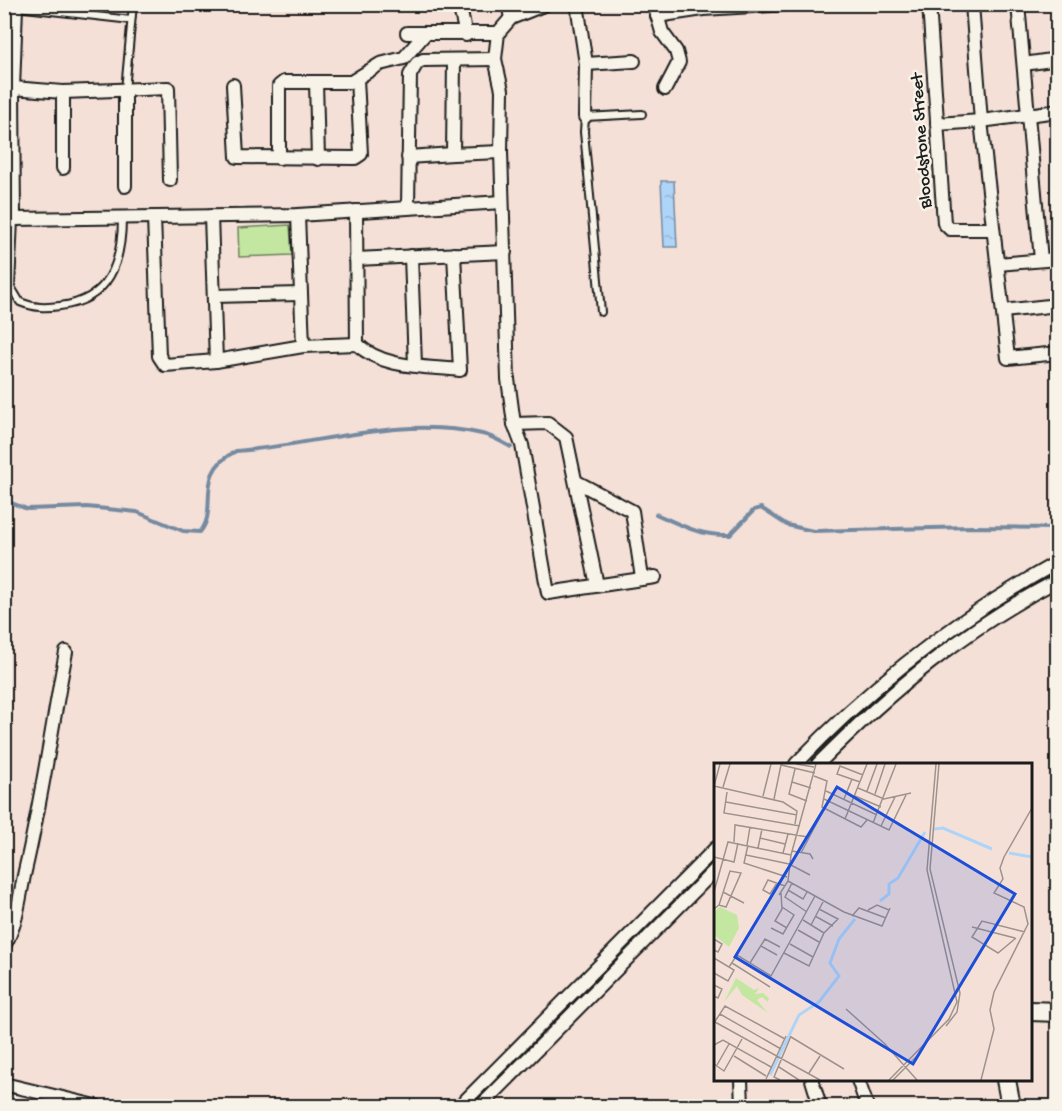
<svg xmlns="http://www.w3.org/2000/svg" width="1062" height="1111" font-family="'Gochi Hand',sans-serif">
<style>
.pitch{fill:#c3e7a1;stroke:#70825e;stroke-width:1.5}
.water{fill:url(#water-ripples);stroke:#748aa0;stroke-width:1.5}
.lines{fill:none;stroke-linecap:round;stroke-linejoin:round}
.stream{stroke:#748aa0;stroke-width:4}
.lane-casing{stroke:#1c1c1c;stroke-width:10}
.street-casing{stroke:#1c1c1c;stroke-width:16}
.secondary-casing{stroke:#1c1c1c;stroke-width:22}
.lane{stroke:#f7f3e8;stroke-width:6}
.street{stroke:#f7f3e8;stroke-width:12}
.secondary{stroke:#f7f3e8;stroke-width:18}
.labels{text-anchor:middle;stroke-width:5;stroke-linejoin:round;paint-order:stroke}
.street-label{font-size:18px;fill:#1c1c1c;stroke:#f7f3e8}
.inset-river{fill:none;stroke:#aed4f8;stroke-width:3}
.inset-road{fill:none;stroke:#9e928d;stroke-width:1.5}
.view{fill:#1d4ed8;fill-opacity:0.15;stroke:#1d4ed8;stroke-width:3}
.inset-edge{fill:none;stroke:#1c1c1c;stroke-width:3}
</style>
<defs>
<pattern id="water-ripples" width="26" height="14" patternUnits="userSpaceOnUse" patternTransform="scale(1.5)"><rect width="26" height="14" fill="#aed4f8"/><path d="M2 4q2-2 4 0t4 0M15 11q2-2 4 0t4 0" fill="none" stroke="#95b5d4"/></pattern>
</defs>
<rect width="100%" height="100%" fill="#f5e0d8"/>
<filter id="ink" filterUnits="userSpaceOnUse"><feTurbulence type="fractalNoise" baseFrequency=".0167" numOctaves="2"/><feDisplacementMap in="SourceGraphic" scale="12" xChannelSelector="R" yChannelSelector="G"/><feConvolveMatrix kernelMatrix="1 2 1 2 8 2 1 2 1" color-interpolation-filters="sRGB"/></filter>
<g filter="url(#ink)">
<!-- pitch -->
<path class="pitch" d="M290 225 292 255 239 257 238 228Z"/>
<!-- water -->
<path class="water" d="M661 181H674L677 247H664Z"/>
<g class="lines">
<!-- stream -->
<g class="stream">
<path d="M4 500 27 509 87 507 137 512 183 531 200 532C220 509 192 473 236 451 318 445 400 415 482 434 492 436 502 442 511 447"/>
<path d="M656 514C683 526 700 536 730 535L754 510 761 508 787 525 813 531 972 527 1058 528"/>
</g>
<!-- lane casing -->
<g class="lane-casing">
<g id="lane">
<path d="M16 7 131 20"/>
<path d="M125 90 133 4"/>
<path d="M14 219 11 287 20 302C35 308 45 308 60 306 110 300 122 262 122 218"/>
<path d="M601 312 584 132 585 117 642 114"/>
</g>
</g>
<!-- street casing -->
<g class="street-casing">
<g id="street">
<path d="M459 4 466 35"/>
<path d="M508 4 511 18"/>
<path d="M577 4 586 64 585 117"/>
<path d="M654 4 662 32 676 51 679 62 665 89"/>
<path d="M929 4 944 223 950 229H993"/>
<path d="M972 4 981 121 1008 358 1058 353"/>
<path d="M1018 4 1041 260"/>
<path d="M4 7H16L13 88 14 219 298 215 502 202"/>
<path d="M657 16 703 9 788 4"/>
<path d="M407 33H498L511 18 546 4"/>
<path d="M498 33 495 59 502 90 501 152 508 379 514 424 522 445 548 593 655 577"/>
<path d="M454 60 453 154 501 152"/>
<path d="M586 64 634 61"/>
<path d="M1024 64 1058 59"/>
<path d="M316 82 318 159"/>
<path d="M233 85 237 157 355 158 361 154 357 79"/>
<path d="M13 88 63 92 168 88 170 180"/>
<path d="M63 92V168"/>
<path d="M937 124 981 121 1058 111"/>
<path d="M408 157 453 154"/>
<path d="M279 158V86L284 82H351L380 64 404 58 424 35"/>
<path d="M125 186V91"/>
<path d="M408 206 410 75 417 63 423 60 495 59"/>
<path d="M356 211 357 344C383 369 425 366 460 370L454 254"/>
<path d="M298 215 303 346"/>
<path d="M211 216 216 361"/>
<path d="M154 217 159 356 165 365 216 361 303 346 357 344"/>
<path d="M411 256 415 365"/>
<path d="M356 259 505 252"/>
<path d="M998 264 1058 259"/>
<path d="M215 296 300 294"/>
<path d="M1003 311 1058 305"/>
<path d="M514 424 548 423 566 437 597 585"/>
<path d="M577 482 632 511 642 578"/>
<path d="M796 764C873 683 959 617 1058 562"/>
<path d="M818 764C890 691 966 628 1058 580"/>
<path d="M4 946C18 922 19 898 25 871 42 799 52 725 66 652"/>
<path d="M741 1080 742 1106"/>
<path d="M812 1080 820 1106"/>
<path d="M858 1080 867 1106"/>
<path d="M4 1084 96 1106"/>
<path d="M4 1099 38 1106"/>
<path d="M460 1106 716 848"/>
<path d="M481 1106 716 869"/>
</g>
</g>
<!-- secondary casing -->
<g class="secondary-casing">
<g id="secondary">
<path d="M1030 1011 1058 1012"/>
<path d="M1006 1080 1011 1106"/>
</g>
</g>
<!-- lane -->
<use href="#lane" class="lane"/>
<!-- street -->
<use href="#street" class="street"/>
<!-- secondary -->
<use href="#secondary" class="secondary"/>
</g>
</g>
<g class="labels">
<!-- street labels -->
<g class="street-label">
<text transform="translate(920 141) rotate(-94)" y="6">Bloodstone Street</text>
</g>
</g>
<!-- overview -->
<g transform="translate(714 763)">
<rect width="318" height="318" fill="#f5e0d8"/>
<path d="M6 144 23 152 25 165 15 184 0 172V149ZM22 215 40 227 45 225 41 231 49 230 55 235 54 239 48 234 43 237 54 250 28 232 23 223 10 239Z" fill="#c3e7a1"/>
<path class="inset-river" d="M220 66 229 65 278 86M295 90 318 94M166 138 175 131V121L184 115 211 69M56 312 85 252 105 239 125 213 116 200 125 176 141 156"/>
<path class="inset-road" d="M82 1 100 4M225 1 216 106 246 230 243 249 232 263M81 6 75 31 93 38M100 13 113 18 108 44 147 64 153 57M78 19 97 25M146 19 123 11 126 3 149 12M0 23 69 39 83 48 81 61M0 23 6 1M9 24 16 1M144 25 170 36 197 30M112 28 163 52M153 28 163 1M13 29 10 50 86 63M161 31 171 1M49 33 57 1M141 33 167 44M60 36 67 2 101 10M110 36 175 67 192 32M130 36 138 16M12 39 83 52M131 56 153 1M159 60 182 1M167 63 181 34M46 75 71 81M20 79 21 62 94 74M33 82 36 64M34 82 30 100 73 114M44 85 48 66M78 88 96 91 99 96M69 90 74 71M87 90 108 50M32 92 75 101 96 112M0 94 20 99 24 80M74 118 130 149 168 163 176 145M63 120 56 131 49 127 54 117 71 123M78 120 71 134 93 149M74 127 89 136 93 129M0 129 14 79 77 92M9 129 30 140M67 130 68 146 61 158 73 165M65 132 74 118 77 92 102 1M0 146 5 142 12 144 27 110 16 108 5 142M154 147 163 142 175 147M101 153 119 163M138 153 145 145 172 155M89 157 110 170M97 162 110 137M258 164 301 175M57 165 69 171 80 152 68 144M84 167 105 179M302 175 284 190 258 174 268 158 311 169M0 176 8 181 4 189 0 187M76 181 99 194M47 183 63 192M70 190 95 203 110 170 124 156 105 146M0 195 20 207 14 218 0 210M18 200 56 224M36 200 51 176 66 184M15 204 23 192 57 213 101 133M0 222 8 226 4 235 0 233M132 246 171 281 203 317M6 251 67 286M1 259 106 317M0 260 11 243 71 276M77 274 130 306M0 282 9 277 57 304M20 293 52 313M0 301 10 308 28 276M3 302 15 281M65 304 85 317M95 310 106 293M52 316 72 273M66 317 60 314 77 273M175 317 235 256 243 239 213 107 222 1M179 317 204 292M267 317 280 266 276 247 280 229 314 161 310 144 280 130 289 116 286 105 290 94 318 45"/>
<path class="view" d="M123 24 301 131 199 301 21 194Z"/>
<rect width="318" height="318" class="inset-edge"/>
</g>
<!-- margin -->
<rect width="1062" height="1111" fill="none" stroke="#f7f3e8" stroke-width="24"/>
<rect x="12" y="12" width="1038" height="1087" fill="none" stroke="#1c1c1c" stroke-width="2" filter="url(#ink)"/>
</svg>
